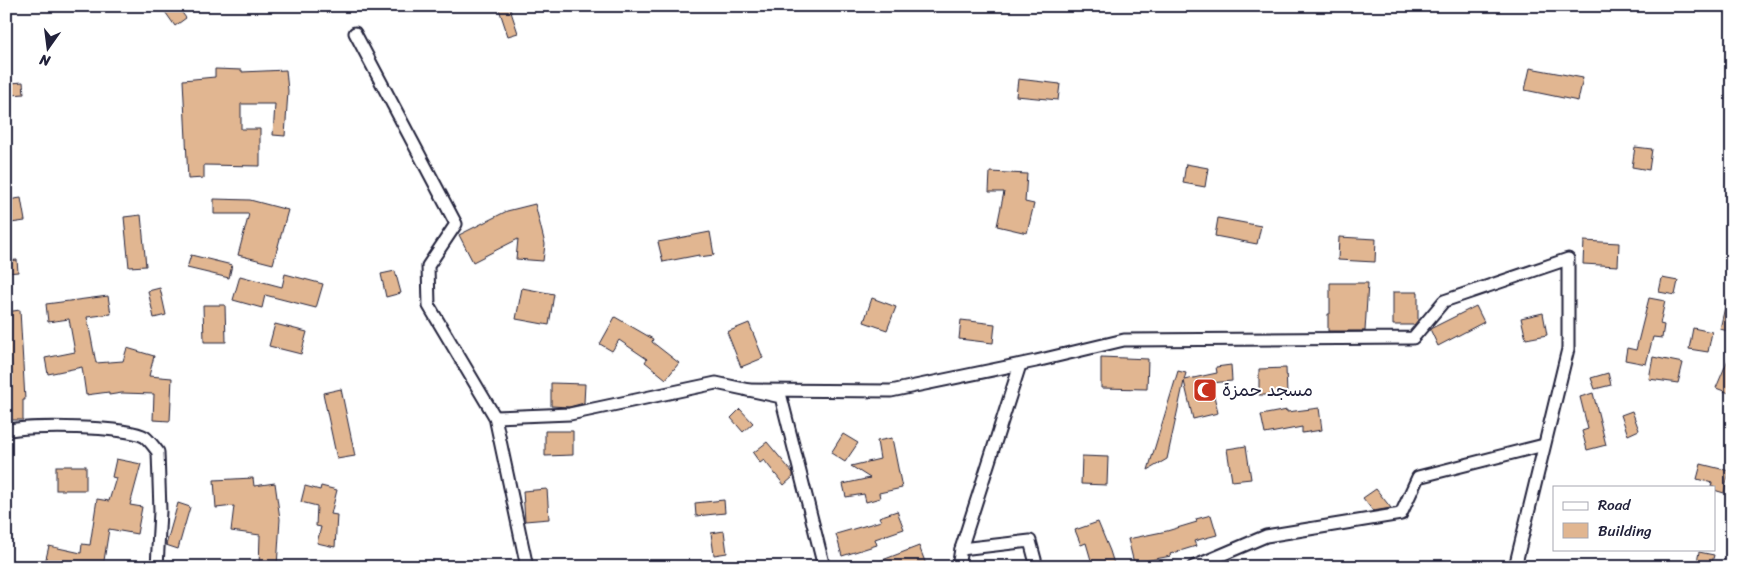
<svg xmlns="http://www.w3.org/2000/svg" width="1738" height="573" font-family="Sriracha,'Playpen Sans Arabic',sans-serif">
<style>
.building{fill:#e1b691;stroke:#22223b}
.lines{fill:none;stroke-linecap:round;stroke-linejoin:round}
.street-casing{stroke:#22223b;stroke-width:15}
.street{stroke:#fff;stroke-width:11}
.labels{text-anchor:middle;stroke-width:4;stroke-linejoin:round;paint-order:stroke}
.poi-label{font-size:18px;fill:#22223b;stroke:#fff;text-anchor:start}
</style>
<rect width="100%" height="100%" fill="#fff"/>
<filter id="ink" filterUnits="userSpaceOnUse"><feTurbulence type="fractalNoise" baseFrequency=".02" numOctaves="2"/><feDisplacementMap in="SourceGraphic" scale="10" xChannelSelector="R" yChannelSelector="G"/><feConvolveMatrix kernelMatrix="1 2 1 2 8 2 1 2 1" color-interpolation-filters="sRGB"/></filter>
<g filter="url(#ink)">
<!-- building -->
<g class="building">
<path d="M161 6H177L186 18 175 26Z"/>
<path d="M498 6H509L518 33 508 36Z"/>
<path d="M1530 68 1583 78 1578 101 1525 90Z"/>
<path d="M215 69 242 70V72L286 70 288 91 285 136 273 135 275 104H241V129H260V166L204 165V178L188 179 183 80 215 77Z"/>
<path d="M1018 79 1060 84 1058 100 1016 96Z"/>
<path d="M23 82 24 94 12 95 11 83Z"/>
<path d="M1635 147 1652 149 1649 170 1632 167Z"/>
<path d="M1186 164 1208 168 1205 187 1183 183Z"/>
<path d="M990 172 1027 174 1025 202 1034 204 1027 233 997 226 1004 192H989Z"/>
<path d="M21 198 25 221 11 223 8 200Z"/>
<path d="M214 199 250 200 288 210 273 264 238 255 249 214H214Z"/>
<path d="M535 204 545 244 543 261 516 259 518 239 473 262 459 235 507 211Z"/>
<path d="M141 215 146 266 129 267 124 217Z"/>
<path d="M1218 218 1261 226 1257 244 1215 236Z"/>
<path d="M710 232 714 255 699 257V255L663 262 658 242Z"/>
<path d="M1339 237 1376 239 1375 262 1338 260Z"/>
<path d="M1584 241 1619 243 1618 266 1583 264Z"/>
<path d="M191 255 232 265 229 278 187 268Z"/>
<path d="M17 260 18 272 6 273V261Z"/>
<path d="M395 271 401 293 386 297 381 274Z"/>
<path d="M285 274 323 284 316 308 265 295 262 308 233 300 240 276 282 287Z"/>
<path d="M1662 278 1678 281 1675 295 1659 292Z"/>
<path d="M1330 283H1368L1365 331H1328V314H1330Z"/>
<path d="M160 288 166 315 154 318 148 291Z"/>
<path d="M522 288 554 294 549 325 516 319Z"/>
<path d="M1393 292H1418V320L1414 325H1393Z"/>
<path d="M108 296 111 314 87 317 96 363 123 361 127 348 154 356 149 376 172 378 170 421 153 420 154 394 122 393 109 395V392L86 395 82 367 48 374 45 358 75 352 69 319 48 322 46 304Z"/>
<path d="M872 298 896 307 887 330 864 322Z"/>
<path d="M1649 298 1665 301 1660 324 1664 325 1662 338 1653 337 1646 364 1625 360 1627 348 1636 350Z"/>
<path d="M1727 298H1732V332L1720 329Z"/>
<path d="M203 305H225L226 342H204Z"/>
<path d="M1476 306 1484 322 1438 346 1430 329Z"/>
<path d="M20 310 25 400H23V420H10V401H6V312Z"/>
<path d="M1543 313 1547 335 1526 339 1521 318Z"/>
<path d="M615 317 653 339 652 342 679 363 666 379 645 362 647 359 619 340 612 351 600 344Z"/>
<path d="M961 320 995 324 993 343 959 339Z"/>
<path d="M749 323 763 358 741 367 727 332Z"/>
<path d="M275 324 307 332 301 354 269 346Z"/>
<path d="M1693 328 1712 332 1708 352 1689 349Z"/>
<path d="M1732 350V386L1729 393 1716 388Z"/>
<path d="M1101 357 1148 359 1147 389 1101 388Z"/>
<path d="M1653 357 1683 363 1678 383 1649 379Z"/>
<path d="M1231 365 1232 381 1211 383 1218 413 1193 419 1184 381 1167 459 1148 470 1178 371 1186 373 1184 380 1217 373 1216 367Z"/>
<path d="M1286 368 1287 395H1259V369Z"/>
<path d="M1608 373 1611 385 1595 389 1591 378Z"/>
<path d="M551 383 585 384 584 403 569 407 551 406Z"/>
<path d="M341 389 355 456 337 459 323 393Z"/>
<path d="M1593 393 1606 445 1587 450 1582 431 1588 429 1580 397Z"/>
<path d="M1319 408 1322 430 1302 433V427L1265 434 1261 415 1287 410V412Z"/>
<path d="M740 409 753 423 743 432 731 418Z"/>
<path d="M1632 411 1639 430 1628 435 1621 415Z"/>
<path d="M545 431H573V455L545 456Z"/>
<path d="M843 434 858 443 845 462 831 453Z"/>
<path d="M892 438 902 488 879 493 880 498 866 502 864 494 846 497 843 484 870 478 851 466 880 459 877 441Z"/>
<path d="M767 442 793 473V477L784 485 764 460 760 463 753 453Z"/>
<path d="M1246 446 1251 479 1232 481 1227 449Z"/>
<path d="M1082 456 1108 457 1107 485 1081 484Z"/>
<path d="M116 459 141 464 130 505 142 507 137 534 109 529 103 567H44L49 546 81 553 82 544 90 545 97 499 109 501 116 478 112 477Z"/>
<path d="M1701 464 1729 471 1724 493 1714 490V487H1711L1712 483 1697 479Z"/>
<rect x="56" y="466" width="30" height="24"/>
<path d="M253 478 254 486 275 483 280 519 277 567H259L260 535 231 531 234 506 216 508 214 480Z"/>
<path d="M305 486 320 490 321 486 337 490 331 514 337 515 335 547 317 543 321 527 316 526 317 506 301 502Z"/>
<path d="M547 489 549 519 525 521 523 491Z"/>
<path d="M1376 489 1391 508 1373 511 1363 498Z"/>
<path d="M724 500 725 513 696 516 695 503Z"/>
<path d="M178 503 190 507 178 549 166 545Z"/>
<path d="M897 511 904 529 875 539 877 545 842 556 836 534 881 521 879 517Z"/>
<path d="M1211 515 1217 535 1194 541 1196 546 1170 554 1171 556 1134 563 1128 539 1167 531 1197 522 1196 519Z"/>
<path d="M1098 522 1110 551 1115 567H1093L1086 543 1081 545 1075 530Z"/>
<path d="M724 531 727 553 714 555 711 533Z"/>
<path d="M919 546 927 567H867V566Z"/>
<path d="M1699 552 1714 555 1711 567H1696Z"/>
</g>
<g class="lines">
<!-- street casing -->
<g class="street-casing">
<g id="street">
<path d="M355 33 456 224 428 266 429 306 495 417 527 567"/>
<path d="M747 390 891 391 1036 361 1124 340 1413 338 1444 301 1568 259V349L1515 567"/>
<path d="M495 417 570 414 716 383 781 397 824 567"/>
<path d="M6 431C27 425 128 426 145 437 150 441 154 447 158 452L160 511 157 567"/>
<path d="M961 549 1020 365"/>
<path d="M958 567 961 549 1030 541 1037 567"/>
<path d="M1193 567 1266 536 1401 514 1418 477 1544 445"/>
</g>
</g>
<!-- street -->
<use href="#street" class="street"/>
</g>
</g>
<!-- icons -->
<defs>
<g id="mosque-square" transform="scale(1.25)"><rect x="-9" y="-9" width="18" height="18" rx="4" fill="#c8321e" stroke="#fff"/><path d="M3.5-4.9A6 6 0 1 0 3.5 4.9A5 5 0 1 1 3.5-4.9Z" fill="#fff"/></g>
</defs>
<g fill-rule="evenodd">
<use href="#mosque-square" x="1205" y="390"/>
</g>
<g class="labels">
<!-- poi labels -->
<g class="poi-label">
<text x="1222" y="396">مسجد حمزة</text>
</g>
</g>
<!-- margin -->
<rect width="1738" height="573" fill="none" stroke="#fff" stroke-width="25"/>
<rect x="12" y="12" width="1713" height="548" fill="none" stroke="#22223b" stroke-width="2" filter="url(#ink)"/>
<!-- legend -->
<rect x="1553" y="486" width="162" height="65" fill="#ffffff" stroke="#a7a7b1"/>
<rect x="1563" y="502" width="25" height="8" fill="#ffffff" stroke="#a7a7b1"/>
<text x="1598" y="510" font-size="15" fill="#22223b">Road</text>
<rect x="1563" y="523" width="25" height="15" fill="#e1b691" stroke="#a7a7b1"/>
<text x="1598" y="536" font-size="15" fill="#22223b">Building</text>
<!-- north arrow -->
<g transform="translate(48 48) rotate(194)" stroke="#ffffff" stroke-width="4" paint-order="stroke">
<path d="M0-4L9 19L0 12L-9 19Z" fill="#22223b"/>
<text y="-8" font-size="14" font-weight="bold" text-anchor="middle" fill="#22223b">N</text>
</g>
</svg>
